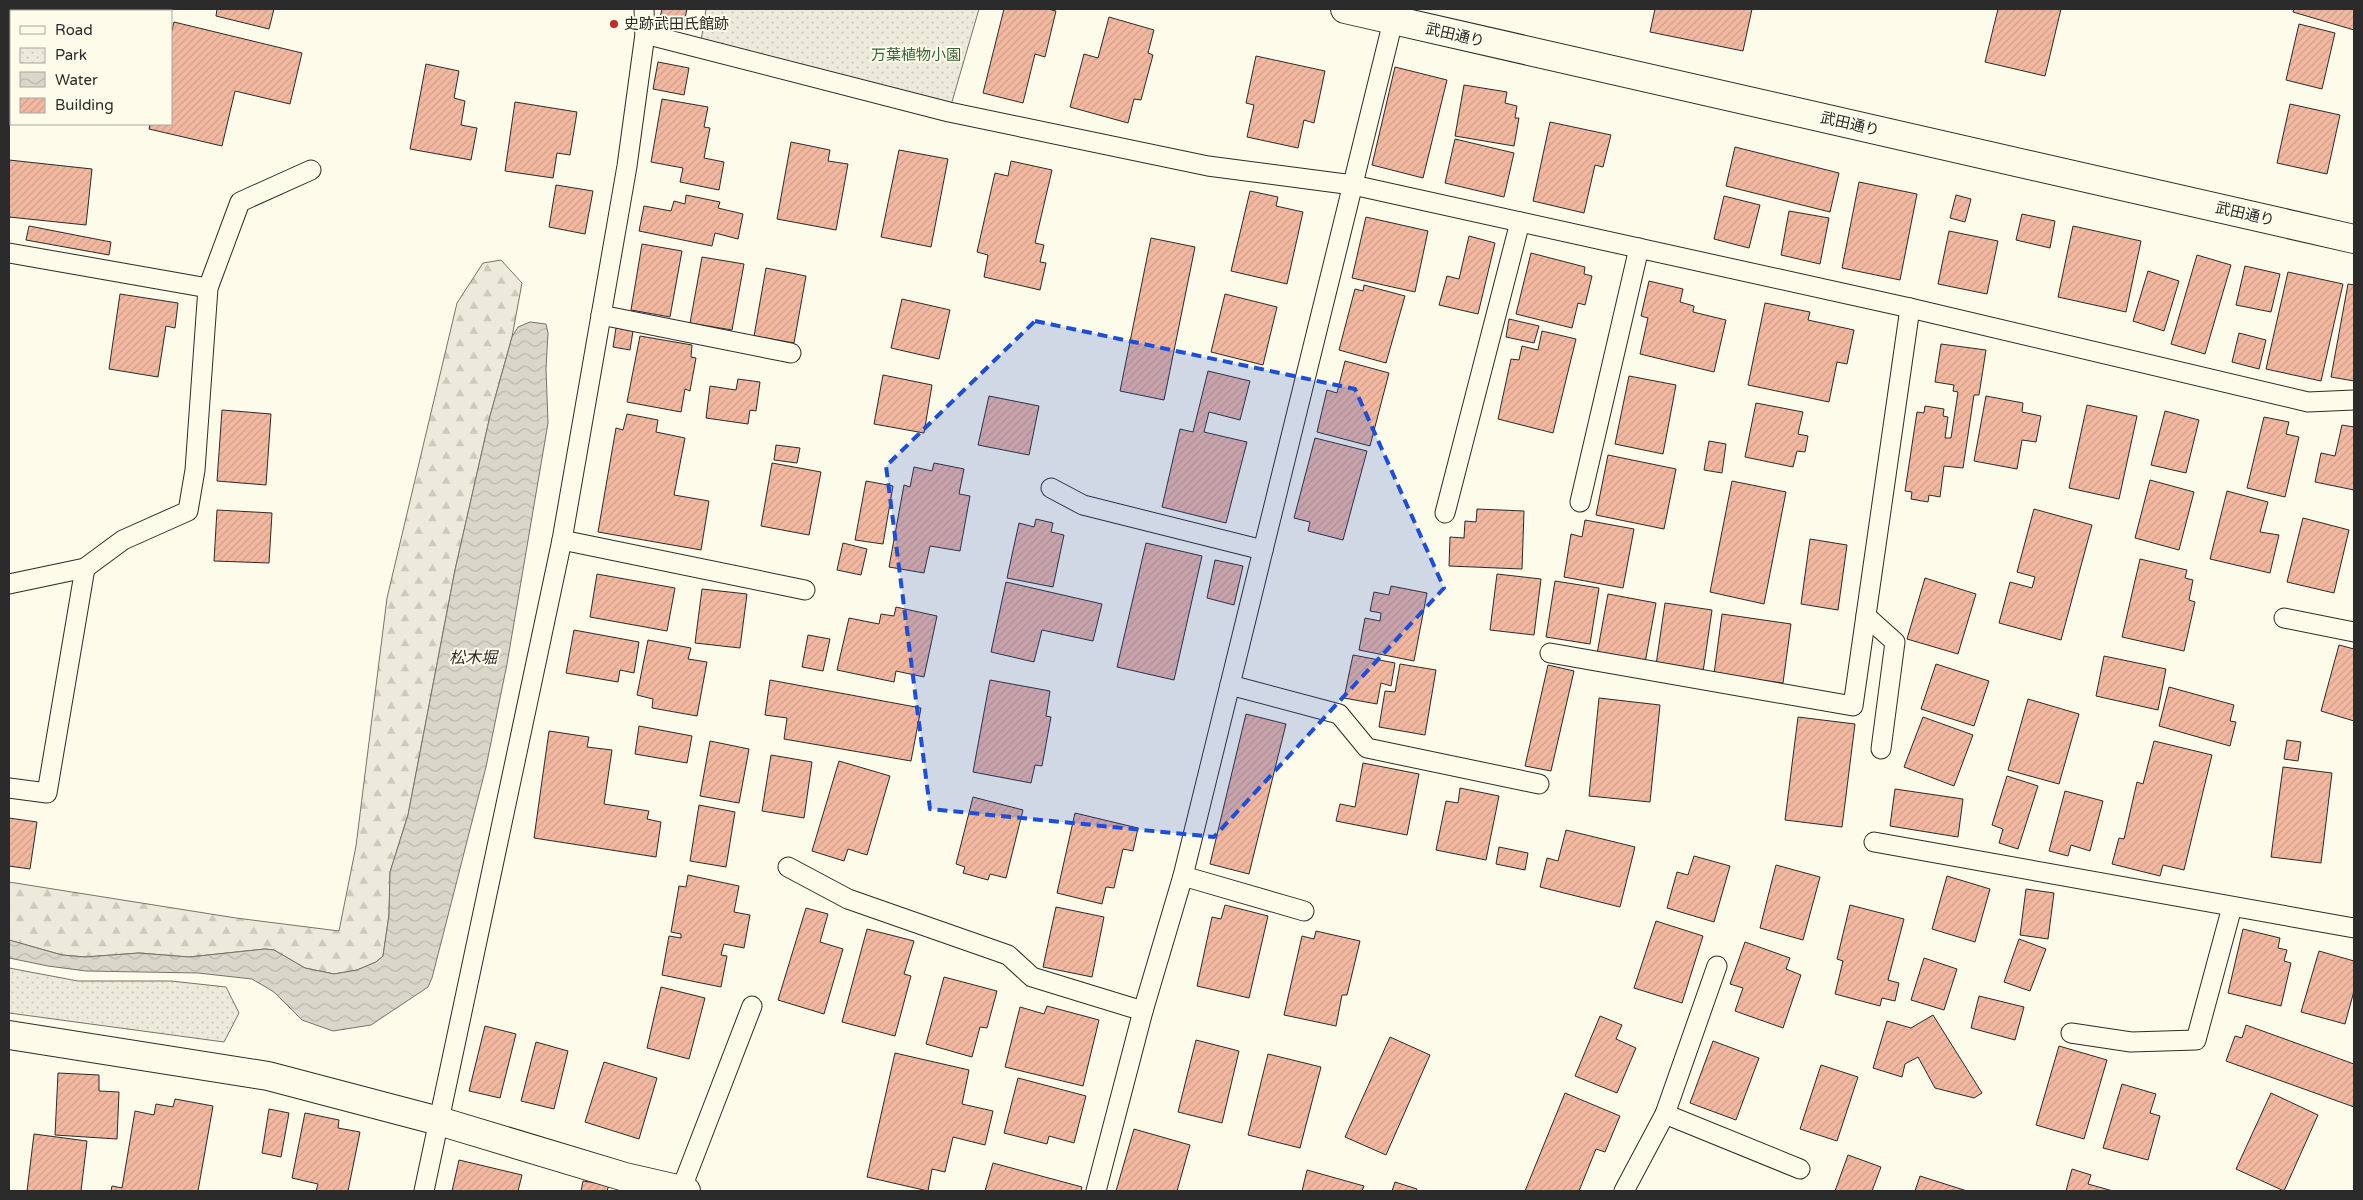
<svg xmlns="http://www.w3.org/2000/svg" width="2363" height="1200" font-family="'Varela Round','Noto Sans JP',sans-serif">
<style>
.forest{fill:url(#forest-firs);stroke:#74746e}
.park{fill:url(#park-dots);stroke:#74746e}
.water{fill:url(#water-waves);stroke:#74746e}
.building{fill:url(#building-hatch);stroke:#2b2b2b}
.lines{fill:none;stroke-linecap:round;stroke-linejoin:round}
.service-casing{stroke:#2b2b2b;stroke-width:21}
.minor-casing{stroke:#2b2b2b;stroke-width:30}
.primary-casing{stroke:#2b2b2b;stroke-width:30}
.service{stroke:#fdfbea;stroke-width:19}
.minor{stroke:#fdfbea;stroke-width:28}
.primary{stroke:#fdfbea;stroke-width:28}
.marked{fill:#1d4ed8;fill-opacity:0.2;stroke:#1d4ed8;stroke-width:4;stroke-dasharray:10 6;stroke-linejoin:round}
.poi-dot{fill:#c62828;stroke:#fdfbea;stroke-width:2}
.labels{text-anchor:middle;stroke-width:4;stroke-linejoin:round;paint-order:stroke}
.poi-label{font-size:15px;fill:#2b2b2b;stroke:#fdfbea;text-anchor:start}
.street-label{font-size:15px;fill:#2b2b2b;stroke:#fdfbea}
.park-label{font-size:15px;fill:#34623c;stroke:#fdfbea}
.water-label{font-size:16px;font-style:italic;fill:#2b2b2b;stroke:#fdfbea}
</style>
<defs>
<pattern id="forest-firs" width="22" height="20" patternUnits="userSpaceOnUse" patternTransform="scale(1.25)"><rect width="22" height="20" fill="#ecebdb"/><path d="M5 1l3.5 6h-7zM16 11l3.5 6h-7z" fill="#cbcabc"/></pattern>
<pattern id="park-dots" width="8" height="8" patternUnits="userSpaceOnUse" patternTransform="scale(1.25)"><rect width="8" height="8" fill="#ecebdb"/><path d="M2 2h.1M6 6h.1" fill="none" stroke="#cbcabc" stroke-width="1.8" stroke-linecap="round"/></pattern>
<pattern id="water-waves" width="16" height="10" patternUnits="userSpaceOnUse" patternTransform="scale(1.25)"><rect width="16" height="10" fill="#d8d7c9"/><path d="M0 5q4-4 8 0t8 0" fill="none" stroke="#bab9ad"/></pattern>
<pattern id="building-hatch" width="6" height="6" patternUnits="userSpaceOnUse" patternTransform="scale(1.25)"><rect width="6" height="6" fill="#f2b8a0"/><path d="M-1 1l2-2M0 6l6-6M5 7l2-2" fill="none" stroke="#d09e8a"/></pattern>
</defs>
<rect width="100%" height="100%" fill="#fdfbea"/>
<!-- forest -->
<path class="forest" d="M501 260 522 283 512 337 490 416 455 570 408 815 390 872 389 915 383 956 376 962 357 970 334 974 305 968 274 950 265 949 189 957 139 953 85 957 62 955 9 940V882L236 918 339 931 356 846 387 598 457 303 483 263Z"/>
<!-- park -->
<g class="park">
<path d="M706 9H979L949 112 700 48Z"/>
<path d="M9 968 78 981H171L226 987 239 1013 224 1042 9 1013Z"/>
</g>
<!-- water -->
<path class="water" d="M530 322 546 324 548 333 546 369 548 423 507 664 486 767 432 978 428 987 371 1025 333 1031 302 1020 274 992 252 979 198 973 86 971 48 966 9 958V940L62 955 85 957 139 953 189 957 265 949 274 950 305 968 334 974 357 970 376 962 383 956 389 915 390 872 408 815 455 570 490 416 512 337 518 327Z"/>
<!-- building -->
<g class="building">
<path d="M30 9 44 10 56 9V11H30Z"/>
<path d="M217 9H274L269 29 216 16Z"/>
<path d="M662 9H687L683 27 659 22Z"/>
<path d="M1004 9H1048L1056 11 1045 57 1035 54 1023 103 983 93Z"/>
<path d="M1655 9H1752L1743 51 1650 32Z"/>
<path d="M1998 9H2061L2045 76 1985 62Z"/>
<path d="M2294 9H2354V30L2293 12Z"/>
<path d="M1109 17 1154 30 1148 53 1153 55 1141 100 1134 99 1128 123 1070 107 1084 54 1098 58Z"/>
<path d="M174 22 302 53 290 104 235 91 222 146 149 129 150 124H171V34Z"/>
<path d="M2299 24 2335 33 2322 89 2286 80Z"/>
<path d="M9 39 11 40V72H9Z"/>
<path d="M1256 56 1325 71 1314 123 1304 120 1298 148 1247 137 1254 105 1246 103Z"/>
<path d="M658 62 689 68 684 95 653 89Z"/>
<path d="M426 64 459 71 454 98 465 101 461 125 477 128 471 160 410 149Z"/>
<path d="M1395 67 1447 80 1423 178 1372 165Z"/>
<path d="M1464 85 1507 92 1505 103 1517 106 1515 118H1519L1514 146 1455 136Z"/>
<path d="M662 99 708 107 704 127 710 128 704 158 724 162 719 190 680 182 683 168 651 162Z"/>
<path d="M515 102 577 112 570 155 557 153 553 178 505 171Z"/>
<path d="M2290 104 2340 115 2327 174 2277 163Z"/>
<path d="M1550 122 1611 135 1603 167 1595 165 1584 213 1533 201Z"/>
<path d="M1455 139 1514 153 1504 197 1445 183Z"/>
<path d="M791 142 830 150 828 161 848 164 836 230 777 219Z"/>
<path d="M1735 147 1839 173 1830 212 1726 186Z"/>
<path d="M899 150 948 159 931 247 881 237Z"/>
<path d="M9 160 92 169 86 225 9 217Z"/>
<path d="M1011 161 1052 170 1035 243 1044 245 1040 262 1046 263 1040 290 984 277 988 255 977 252 995 173 1008 176Z"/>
<path d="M1859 182 1917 194 1900 280 1842 268Z"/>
<path d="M556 185 593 191 585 234 549 227Z"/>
<path d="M1250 191 1278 197 1276 206 1303 212 1287 284 1231 271Z"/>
<path d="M686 195 720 202 718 208 743 214 738 239 715 233 712 246 639 231 644 206 671 211 674 201 685 204Z"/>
<path d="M1956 195 1971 199 1965 222 1950 218Z"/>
<path d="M1724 196 1760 205 1749 248 1714 239Z"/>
<path d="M1789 211 1829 218 1820 264 1781 255Z"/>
<path d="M2022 214 2055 221 2050 248 2016 240Z"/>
<path d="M1366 217 1428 231 1415 292 1352 278Z"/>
<path d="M29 226 111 242 109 255 26 240Z"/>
<path d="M2073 226 2141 241 2126 312 2058 297Z"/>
<path d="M1949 231 1998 241 1987 294 1938 284Z"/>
<path d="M1469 236 1495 243 1478 314 1439 305 1447 276 1459 279Z"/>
<path d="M1151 238 1195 247 1164 400 1120 391Z"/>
<path d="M642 244 682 251 670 317 631 310Z"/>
<path d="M1531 253 1585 267 1584 274 1592 276 1585 305 1578 303 1572 328 1516 314Z"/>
<path d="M2197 255 2231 265 2205 354 2171 344Z"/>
<path d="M702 257 744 264 732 330 690 323Z"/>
<path d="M2245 266 2280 274 2271 312 2236 305Z"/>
<path d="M766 268 806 276 794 343 754 336Z"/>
<path d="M2148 271 2179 281 2164 331 2133 321Z"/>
<path d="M2288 272 2343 284 2321 381 2266 369Z"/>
<path d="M1649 281 1683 289 1680 302 1694 306 1693 312 1726 320 1714 372 1640 354 1648 318 1641 316Z"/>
<path d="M2348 284 2354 285V381L2331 377Z"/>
<path d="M1364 285 1405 296 1386 363 1339 350 1355 289 1363 291Z"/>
<path d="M120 294 178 303 175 328 166 326 158 377 109 369Z"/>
<path d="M1225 294 1277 307 1263 365 1211 352Z"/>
<path d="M902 299 950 310 939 359 891 348Z"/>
<path d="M1765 303 1810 312 1808 320 1854 330 1847 364 1837 362 1829 402 1748 385Z"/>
<path d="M1509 319 1539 326 1534 343 1506 337Z"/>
<path d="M616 328 633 331 630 350 613 347Z"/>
<path d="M1542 331 1576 339 1553 433 1498 419 1511 359 1519 360 1522 346 1538 350Z"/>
<path d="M2239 333 2266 340 2259 369 2232 362Z"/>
<path d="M640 336 692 345 691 357 696 358 690 391 685 389 681 412 627 402Z"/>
<path d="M1941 344 1986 350 1979 395H1974L1963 468 1944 466 1940 497 1929 495 1928 502 1911 499 1912 492 1905 491 1917 412 1924 413 1925 406 1944 409 1943 416 1948 417 1945 438H1951L1958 392 1953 391 1954 385 1935 382Z"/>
<path d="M1345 361 1389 373 1370 446 1317 432 1327 390 1337 393Z"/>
<path d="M1208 371 1250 381 1240 420 1209 412 1204 432 1247 442 1226 523 1162 507 1180 429 1193 432Z"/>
<path d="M883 375 932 385 924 433 874 424Z"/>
<path d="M1629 376 1676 385 1663 454 1615 444Z"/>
<path d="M738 379 760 382 756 411 750 410 748 424 706 418 710 386 736 390Z"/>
<path d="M989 396 1039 406 1029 455 978 445Z"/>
<path d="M1986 396 2023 403 2022 412 2041 416 2036 442 2022 440 2017 469 1974 461Z"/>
<path d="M1756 403 1803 412 1798 434 1808 436 1805 452 1797 451 1793 467 1745 457Z"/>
<path d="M2087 405 2137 416 2119 499 2069 488Z"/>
<path d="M222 410 271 414 266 485 217 481Z"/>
<path d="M2165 411 2199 420 2186 473 2151 465Z"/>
<path d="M627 414 658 420 656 432 685 438 674 495 709 501 701 550 598 532 616 428 623 430Z"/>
<path d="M2264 417 2289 422 2286 434 2299 437 2285 497 2247 488Z"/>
<path d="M2342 425 2354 427V490L2315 482 2321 453 2335 456Z"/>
<path d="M1315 438 1367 451 1343 540 1308 531 1310 522 1294 518Z"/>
<path d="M1709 441 1726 444 1722 473 1704 470Z"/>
<path d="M776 445 800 448 797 463 774 460Z"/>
<path d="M1608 455 1676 469 1664 529 1596 515Z"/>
<path d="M772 463 821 472 809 535 761 526Z"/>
<path d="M934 463 964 469 959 494 970 496 960 551 930 546 924 573 889 567 904 485 910 487 914 467 932 471Z"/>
<path d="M2150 480 2194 492 2179 550 2135 538Z"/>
<path d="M866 481 893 486 883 544 855 540Z"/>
<path d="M1732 481 1786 492 1764 604 1710 592Z"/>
<path d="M2227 491 2268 502 2260 532 2279 535 2270 573 2210 559Z"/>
<path d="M1477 509 1524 511 1522 569 1449 566 1450 537 1464 538 1465 521 1476 522Z"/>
<path d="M2034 509 2092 525 2061 640 1999 623 2010 582 2032 588 2035 577 2017 572Z"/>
<path d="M217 510 272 513 269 563 214 561Z"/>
<path d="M2303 518 2349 530 2334 593 2287 582Z"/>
<path d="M1036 519 1053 523 1051 532 1064 535 1053 587 1007 578 1019 523 1034 527Z"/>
<path d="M1585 520 1634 529 1623 588 1564 577 1571 534 1582 537Z"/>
<path d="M1810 539 1847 545 1838 610 1801 604Z"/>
<path d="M843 543 867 549 861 575 837 570Z"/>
<path d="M1146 543 1202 556 1174 680 1117 667Z"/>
<path d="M2140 559 2187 570 2185 578 2193 580 2189 600 2195 602 2184 651 2122 637Z"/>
<path d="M1215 560 1243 566 1234 605 1207 598Z"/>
<path d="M597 574 675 588 667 631 590 617Z"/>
<path d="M1497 574 1541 579 1534 635 1490 630Z"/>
<path d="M1925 578 1976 594 1958 654 1907 639Z"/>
<path d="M1555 581 1599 588 1590 644 1546 637Z"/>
<path d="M1006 582 1102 604 1093 641 1042 630 1034 662 991 652Z"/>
<path d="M1391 586 1427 593 1414 661 1359 650 1365 618 1380 621 1381 613 1370 611 1374 592 1389 595Z"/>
<path d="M702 589 747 594 740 648 695 643Z"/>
<path d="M1608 594 1656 603 1645 663 1597 654Z"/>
<path d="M1665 603 1712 610 1703 672 1656 665Z"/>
<path d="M896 607 937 616 924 677 896 671 894 682 837 670 849 618 879 624 881 614 894 616Z"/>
<path d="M1722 614 1791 624 1783 683 1714 674Z"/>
<path d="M574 630 639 642 634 673 620 670 618 682 566 673Z"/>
<path d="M808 635 830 639 823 671 802 667Z"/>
<path d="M648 640 691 648 688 659 707 662 697 716 652 708 653 699 637 695Z"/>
<path d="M2339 645 2354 649V721L2321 711Z"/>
<path d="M1353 655 1395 663 1391 686 1381 683 1377 704 1344 698Z"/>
<path d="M2104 656 2166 669 2158 710 2096 696Z"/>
<path d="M1400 664 1436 670 1425 735 1379 727 1385 691 1395 692Z"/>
<path d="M1936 664 1989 681 1974 726 1921 709Z"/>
<path d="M1548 665 1574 671 1551 771 1525 766Z"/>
<path d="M770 680 921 708 911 761 784 739 787 718 765 715Z"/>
<path d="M990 680 1050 691 1046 716 1051 717 1042 766 1035 765 1031 783 973 772Z"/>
<path d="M2169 687 2234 705 2230 721 2236 722 2230 746 2159 726Z"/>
<path d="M1599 698 1660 705 1650 802 1589 796Z"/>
<path d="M2028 699 2079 714 2059 784 2008 770Z"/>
<path d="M1246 714 1286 724 1249 874 1210 864Z"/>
<path d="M1798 717 1855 724 1842 827 1785 820Z"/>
<path d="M1923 717 1973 735 1954 786 1904 767Z"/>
<path d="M639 726 692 736 687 763 635 754Z"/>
<path d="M549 731 589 737 587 747 612 750 604 804 649 811 647 819 661 822 656 857 534 838Z"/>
<path d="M2287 740 2301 742 2298 761 2284 759Z"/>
<path d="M710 741 749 749 739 803 700 796Z"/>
<path d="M2154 741 2212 755 2184 870 2163 865 2160 876 2112 864 2119 838 2124 839 2137 782 2143 784Z"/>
<path d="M771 755 812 762 804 818 762 811Z"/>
<path d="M839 761 890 776 867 855 848 849 844 861 812 851Z"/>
<path d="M1363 763 1419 774 1407 835 1336 821 1340 804 1355 807Z"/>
<path d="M2283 767 2332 773 2321 863 2271 857Z"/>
<path d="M2007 776 2038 786 2018 849 1999 843 2003 829 1992 825Z"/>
<path d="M1460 788 1499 796 1486 860 1436 850 1446 801 1458 803Z"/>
<path d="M1895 789 1963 799 1958 837 1890 826Z"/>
<path d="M2065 791 2103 801 2090 851 2071 845 2068 856 2049 851Z"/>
<path d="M973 797 1023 810 1006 878 990 874 988 880 963 873 965 867 956 864Z"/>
<path d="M699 805 735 812 726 867 690 861Z"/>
<path d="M1075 813 1138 828 1133 851 1123 849 1114 888 1106 887 1102 904 1057 893Z"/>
<path d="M9 818 37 822 30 869 9 866Z"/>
<path d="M1566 830 1635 847 1620 907 1540 887 1547 858 1558 861Z"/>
<path d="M1499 847 1528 853 1525 870 1496 864Z"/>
<path d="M1694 856 1730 866 1714 922 1667 908 1677 872 1688 875Z"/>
<path d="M1776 865 1820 877 1803 940 1760 928Z"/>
<path d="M688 875 739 886 734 912 750 915 744 948 724 944 721 955 727 956 721 987 662 975 669 936 681 938V934L671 932 679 886 686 887Z"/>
<path d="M1947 876 1990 889 1975 942 1932 929Z"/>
<path d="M2026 889 2054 893 2048 939 2020 935Z"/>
<path d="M1225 905 1268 916 1249 998 1197 986 1212 917 1221 919Z"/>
<path d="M1850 905 1904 919 1888 980 1899 983 1895 1001 1882 998 1880 1006 1835 994 1843 961 1837 959Z"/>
<path d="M1056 907 1104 917 1092 977 1043 967Z"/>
<path d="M806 908 828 914 820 942 843 949 824 1014 778 1000Z"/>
<path d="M1656 921 1703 936 1682 1003 1634 988Z"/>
<path d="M867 929 914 941 904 974 911 976 895 1036 842 1022Z"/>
<path d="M2243 929 2280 938 2278 948 2287 950 2284 961 2291 963 2281 1006 2228 993Z"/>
<path d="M1316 931 1360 941 1347 995H1342L1336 1026 1284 1015 1302 936 1314 939Z"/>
<path d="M2019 939 2046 949 2030 991 2004 982Z"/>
<path d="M1745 942 1790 958 1786 969 1801 975 1783 1028 1735 1011 1743 988 1730 984Z"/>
<path d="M2319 951 2354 961V991L2345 1024 2301 1012Z"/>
<path d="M1924 958 1957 969 1944 1010 1911 1000Z"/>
<path d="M944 977 997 991 987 1028 980 1027 972 1057 926 1044Z"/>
<path d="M661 987 705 998 689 1059 647 1048Z"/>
<path d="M1979 996 2024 1007 2015 1040 1971 1028Z"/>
<path d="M1047 1006 1099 1020 1083 1086 1005 1067 1020 1007 1044 1014Z"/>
<path d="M1933 1015 1982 1093 1974 1098 1935 1088 1918 1057 1905 1064 1902 1077 1873 1068 1887 1021 1911 1028Z"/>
<path d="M1600 1016 1622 1025 1616 1039 1636 1048 1617 1093 1575 1076Z"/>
<path d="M2246 1025 2354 1064V1107L2226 1061 2235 1036 2242 1038Z"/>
<path d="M485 1026 516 1034 500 1098 469 1091Z"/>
<path d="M1390 1037 1430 1055 1386 1155 1345 1137Z"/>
<path d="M1196 1040 1239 1051 1222 1123 1178 1112Z"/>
<path d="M1713 1041 1759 1058 1736 1120 1690 1103Z"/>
<path d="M536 1042 568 1051 554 1109 521 1101Z"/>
<path d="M2059 1046 2107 1060 2084 1139 2036 1125Z"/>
<path d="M895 1053 969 1070 962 1104 993 1111 985 1145 953 1137 945 1172 932 1169 928 1191 867 1177Z"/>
<path d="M1268 1054 1321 1067 1300 1148 1248 1135Z"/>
<path d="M604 1062 657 1078 639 1139 585 1122Z"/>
<path d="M1821 1065 1858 1077 1837 1141 1800 1129Z"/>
<path d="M58 1073 99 1075V1091L119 1092 117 1139 55 1135Z"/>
<path d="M1018 1078 1086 1096 1074 1143 1049 1136 1047 1144 1004 1133Z"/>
<path d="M2122 1084 2156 1094 2150 1113 2160 1116 2148 1160 2103 1148Z"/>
<path d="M1565 1093 1620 1116 1605 1152 1596 1149 1579 1191H1525Z"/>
<path d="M2271 1093 2318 1115 2284 1191 2236 1169Z"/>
<path d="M175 1099 213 1106 198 1191H111L112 1186 122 1188 135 1111 154 1115 156 1104 173 1107Z"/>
<path d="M269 1109 289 1113 281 1157 262 1153Z"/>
<path d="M305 1113 339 1120 338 1128 360 1132 348 1191H316L318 1184 292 1178Z"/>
<path d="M1134 1129 1190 1145 1177 1191H1116Z"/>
<path d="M34 1134 87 1141 81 1191H27Z"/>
<path d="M1848 1155 1881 1167 1872 1191H1835Z"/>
<path d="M459 1160 522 1175 518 1191H452Z"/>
<path d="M993 1163 1082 1187 1081 1191H985Z"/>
<path d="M2072 1169 2091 1175 2088 1184 2113 1191H2066Z"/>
<path d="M1307 1170 1364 1186 1362 1191H1302Z"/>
<path d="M1920 1176 1967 1191H1915Z"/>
<path d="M583 1181 609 1185 607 1191H581Z"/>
<path d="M1395 1182 1417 1189 1416 1191H1392Z"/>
</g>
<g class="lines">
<!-- service casing -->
<g class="service-casing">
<g id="service">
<path d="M645 34 949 112 1208 166 1353 185 1910 308 2308 402 2354 400"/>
<path d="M9 253 208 288"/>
<path d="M601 315 791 353"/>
<path d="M1051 488 1083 505 1263 550"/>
<path d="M1580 502 1639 248"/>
<path d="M1445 513 1520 222"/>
<path d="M562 540 805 590"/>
<path d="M9 584 85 568 123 540 188 511 195 470 208 288 240 202 311 170"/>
<path d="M1866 616 1895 642 1881 749"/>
<path d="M2284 618 2354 632"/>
<path d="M1550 653 1853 706 1910 308"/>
<path d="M1230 685 1339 714 1367 748 1539 784"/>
<path d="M9 788 47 793 85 568"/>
<path d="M1874 842 2354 928"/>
<path d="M788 867 848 899 1008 955 1032 977 1143 1011"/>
<path d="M1183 876 1304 911"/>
<path d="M2071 1033 2131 1042 2196 1040 2232 907"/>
<path d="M1665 1114 1800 1169"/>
<path d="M681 1190 752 1006"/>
<path d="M424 1191 562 540 627 166 645 34 644 9"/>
<path d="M1096 1191 1143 1011 1183 876 1393 21"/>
<path d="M1624 1191 1665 1114 1717 966"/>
</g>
</g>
<!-- minor casing -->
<g class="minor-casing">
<path id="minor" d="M9 1035 268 1076 439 1121 625 1177 686 1191"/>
</g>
<!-- primary casing -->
<g class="primary-casing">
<path id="primary" d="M1345 9 2354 239"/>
</g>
<!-- service -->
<use href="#service" class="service"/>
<!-- minor -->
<use href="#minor" class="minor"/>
<!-- primary -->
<use href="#primary" class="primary"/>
</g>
<!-- marked area -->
<path class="marked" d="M1035 321 1355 389 1444 588 1214 837 930 809 886 466Z"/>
<!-- markers -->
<circle class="poi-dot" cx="614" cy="24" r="5"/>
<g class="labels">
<!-- poi labels -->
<g class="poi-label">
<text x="624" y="29">史跡武田氏館跡</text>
</g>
<!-- street labels -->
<g class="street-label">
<text transform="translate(1455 35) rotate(13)" y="5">武田通り</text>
<text transform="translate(1850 124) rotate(13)" y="5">武田通り</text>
<text transform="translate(2245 214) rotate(13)" y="5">武田通り</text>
</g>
<!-- park labels -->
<g class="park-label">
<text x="916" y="60">万葉植物小園</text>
</g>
<!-- water labels -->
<g class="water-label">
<text x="473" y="663">松木堀</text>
</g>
</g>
<!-- border -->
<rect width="2363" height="1200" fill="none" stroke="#2b2b2b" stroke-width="20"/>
<!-- legend -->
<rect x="10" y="10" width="162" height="115" fill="#fdfbea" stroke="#a9a89e"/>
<rect x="20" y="26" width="25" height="8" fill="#fdfbea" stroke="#a9a89e"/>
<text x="55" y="35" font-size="15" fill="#2b2b2b">Road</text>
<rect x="20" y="48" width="25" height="15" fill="url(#park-dots)" stroke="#a9a89e"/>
<text x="55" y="60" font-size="15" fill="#2b2b2b">Park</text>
<rect x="20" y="72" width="25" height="15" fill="url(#water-waves)" stroke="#a9a89e"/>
<text x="55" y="85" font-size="15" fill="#2b2b2b">Water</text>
<rect x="20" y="98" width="25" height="15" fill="url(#building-hatch)" stroke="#a9a89e"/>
<text x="55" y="110" font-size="15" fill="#2b2b2b">Building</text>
</svg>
